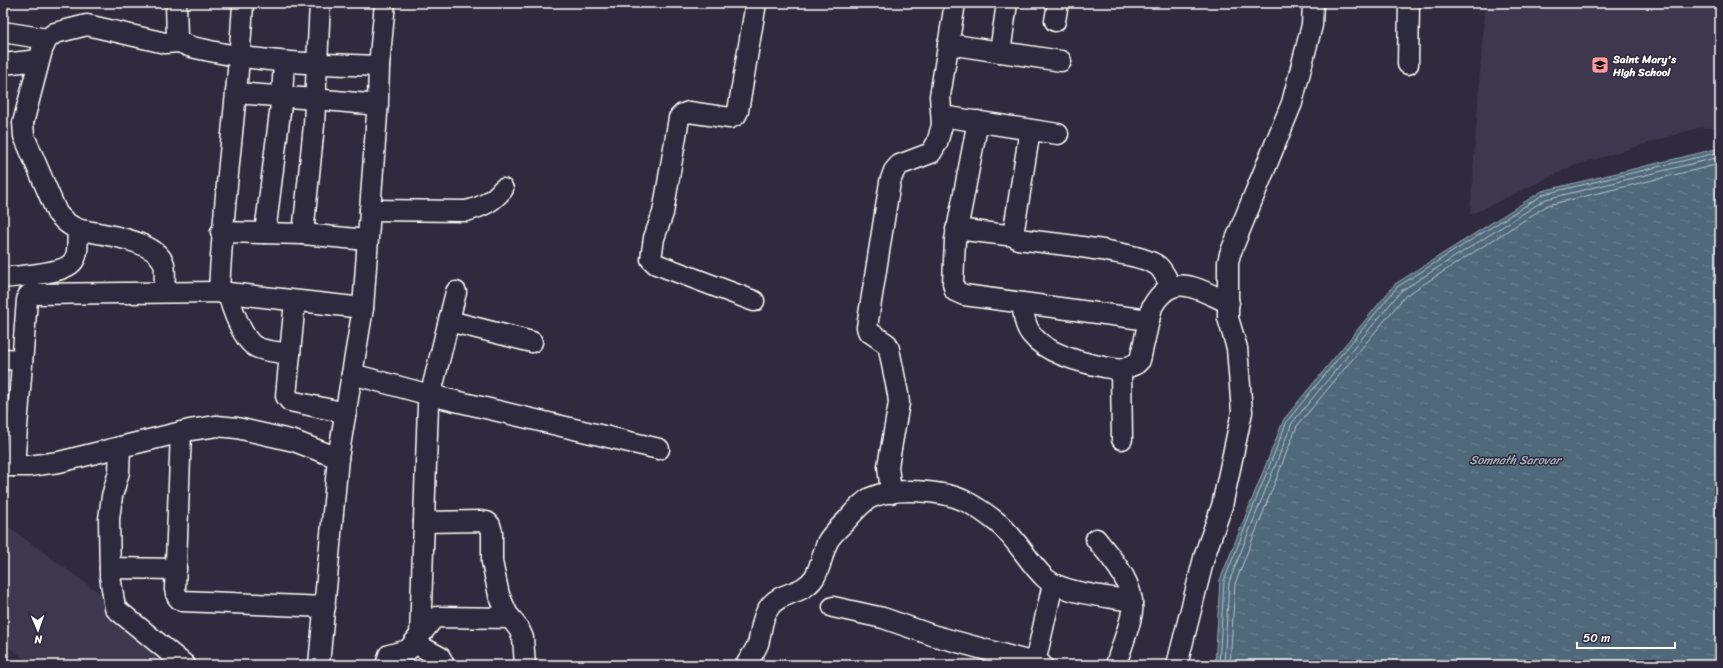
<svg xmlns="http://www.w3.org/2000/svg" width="1723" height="668" font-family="Sriracha,sans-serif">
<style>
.built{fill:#3c384e}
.water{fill:url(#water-ripples);stroke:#96a5af}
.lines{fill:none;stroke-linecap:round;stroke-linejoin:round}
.shore{stroke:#b9c3ca;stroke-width:1}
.minor-casing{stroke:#fff;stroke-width:23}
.minor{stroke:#2f2a3d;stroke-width:20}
.labels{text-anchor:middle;stroke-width:3;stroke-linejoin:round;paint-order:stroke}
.poi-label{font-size:11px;font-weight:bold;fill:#fff;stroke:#2f2a3d;text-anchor:start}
.water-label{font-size:12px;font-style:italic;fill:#a8b4bc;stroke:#2f2a3d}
</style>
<defs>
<pattern id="water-ripples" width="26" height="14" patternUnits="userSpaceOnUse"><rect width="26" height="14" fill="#50697a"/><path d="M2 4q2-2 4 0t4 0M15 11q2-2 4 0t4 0" fill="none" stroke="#6a808e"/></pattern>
</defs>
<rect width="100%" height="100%" fill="#2f2a3d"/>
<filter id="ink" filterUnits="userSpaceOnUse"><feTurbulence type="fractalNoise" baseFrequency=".025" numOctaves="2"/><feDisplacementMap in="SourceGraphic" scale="8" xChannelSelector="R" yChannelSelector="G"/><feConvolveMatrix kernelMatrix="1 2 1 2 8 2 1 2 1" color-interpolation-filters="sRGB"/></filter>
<g filter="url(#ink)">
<!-- built -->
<g class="built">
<path d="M1485 3H1720V127L1698 128 1573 166 1470 215Z"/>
<path d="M3 523 199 665H33L3 643Z"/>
</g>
<!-- water -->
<path class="water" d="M1720 148V665H1215L1220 580 1284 419 1395 284 1542 191Z"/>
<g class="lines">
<!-- shore -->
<g class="shore">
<path d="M1219 665 1224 581 1287 421 1397 287 1544 194 1720 152"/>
<path d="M1224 665 1229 582 1292 423 1401 291 1546 199 1720 157"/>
<path d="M1230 665 1235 584 1297 426 1405 296 1548 205 1720 164"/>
</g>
<!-- minor casing -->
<g class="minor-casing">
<g id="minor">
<path d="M176 3 177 38C184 48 199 48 210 51 266 63 322 64 379 66"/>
<path d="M1055 21 1058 3"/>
<path d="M3 32 47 39"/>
<path d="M948 44 1061 61"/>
<path d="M1000 52 1007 3"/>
<path d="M3 64 39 60"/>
<path d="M1408 64 1409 3"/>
<path d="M236 93 315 99 378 105"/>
<path d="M942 116 1058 134"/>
<path d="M978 121 955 240 953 283 955 291 964 295 1149 320"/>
<path d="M1030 130 1014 229 1015 236 1018 239C1046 243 1140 251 1158 266 1164 271 1167 280 1171 287"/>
<path d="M370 210 466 211C482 207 492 202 503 189"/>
<path d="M956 229 1015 236"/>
<path d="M221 232 303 234 367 240"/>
<path d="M265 233 282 96 284 62"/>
<path d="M303 234 314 125 320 3"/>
<path d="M3 278C18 276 67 274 74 260 79 253 77 239 78 230"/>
<path d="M164 292C164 284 166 273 164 264 156 240 102 234 81 230 70 227 64 221 57 213L24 136 23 123 42 50 47 39 55 33 87 25 165 43 180 42"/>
<path d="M219 292C223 195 238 99 243 3"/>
<path d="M228 293C231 306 243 341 256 347 266 352 280 352 290 354"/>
<path d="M295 301 286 396 290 401 346 413"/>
<path d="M754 301 656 264 651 259 654 238 663 213 679 118 683 114 689 112 730 118 736 115 738 111 756 3"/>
<path d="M1022 303C1024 314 1024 326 1032 335 1049 357 1095 366 1121 370"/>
<path d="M449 321 532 342"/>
<path d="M3 359 22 360"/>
<path d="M352 374 430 395 659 449"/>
<path d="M181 432 175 589C176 595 177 598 182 601L325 607"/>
<path d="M1122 439 1121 370 1136 364 1140 360 1152 307C1173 269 1199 290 1229 303"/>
<path d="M120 447 119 472 112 496 109 519 110 576 115 608 185 665"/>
<path d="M3 466H29L59 462 190 430 217 426 237 428 294 441 338 458"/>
<path d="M14 466 27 300 28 296 30 294 219 292 363 308"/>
<path d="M891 493 888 466 899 403 898 394 889 349 887 344 868 331 867 327 890 182 894 171 899 165 931 153 937 143 942 125 940 96 955 3"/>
<path d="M424 522 481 521 487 522 490 525 492 532V562L499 595 508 615 519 629 523 638 525 665"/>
<path d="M1096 539C1112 559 1135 583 1132 612 1129 630 1121 647 1116 665"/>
<path d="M110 568 176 569"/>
<path d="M833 607 883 618 932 635 1042 665"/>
<path d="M420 636 428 405 456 292"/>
<path d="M414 643 440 657 444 665"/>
<path d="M1035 663 1053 584"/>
<path d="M319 665 338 458 363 308 378 100 379 66 385 3"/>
<path d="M386 665 389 655 408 650 433 619 437 617 511 618"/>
<path d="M746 665C750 658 755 651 758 644 762 630 761 617 771 605 783 591 802 595 814 578 821 568 822 553 828 541 832 534 840 527 846 521 853 513 861 503 870 498 894 487 942 490 965 501 977 507 988 515 998 523 1017 539 1028 562 1045 578 1061 593 1110 597 1132 601"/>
<path d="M1177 665 1205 554 1222 506 1242 412 1237 348 1228 318V262L1230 254 1292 103 1312 25 1313 3"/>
</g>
</g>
<!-- minor -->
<use href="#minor" class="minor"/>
</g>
</g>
<!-- icons -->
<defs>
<g id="school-square" transform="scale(0.9)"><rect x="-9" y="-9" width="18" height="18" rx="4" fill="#ff9aa2" stroke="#2f2a3d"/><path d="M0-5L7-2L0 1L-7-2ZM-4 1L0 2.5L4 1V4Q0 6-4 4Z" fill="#111"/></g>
</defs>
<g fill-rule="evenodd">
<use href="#school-square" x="1600" y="65"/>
</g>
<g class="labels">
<!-- poi labels -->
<g class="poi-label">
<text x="1613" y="63">Saint Mary's<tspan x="1613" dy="13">High School</tspan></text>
</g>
<!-- water labels -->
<g class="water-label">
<text x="1515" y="464">Somnath Sarovar</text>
</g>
</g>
<!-- margin -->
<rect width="1723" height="668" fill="none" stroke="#2f2a3d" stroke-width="16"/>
<rect x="8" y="8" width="1707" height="652" fill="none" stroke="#fff" stroke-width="1.5" filter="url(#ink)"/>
<!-- north arrow -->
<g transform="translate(38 630) rotate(178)" stroke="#2f2a3d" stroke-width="3" paint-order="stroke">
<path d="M0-3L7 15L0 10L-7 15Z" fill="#ffffff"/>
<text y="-6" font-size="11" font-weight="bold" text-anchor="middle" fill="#ffffff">N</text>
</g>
<!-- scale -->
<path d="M1577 642v6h98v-6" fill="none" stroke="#ffffff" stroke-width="2"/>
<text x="1583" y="642" font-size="12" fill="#ffffff" stroke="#2f2a3d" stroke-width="3" paint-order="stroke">50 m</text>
</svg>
